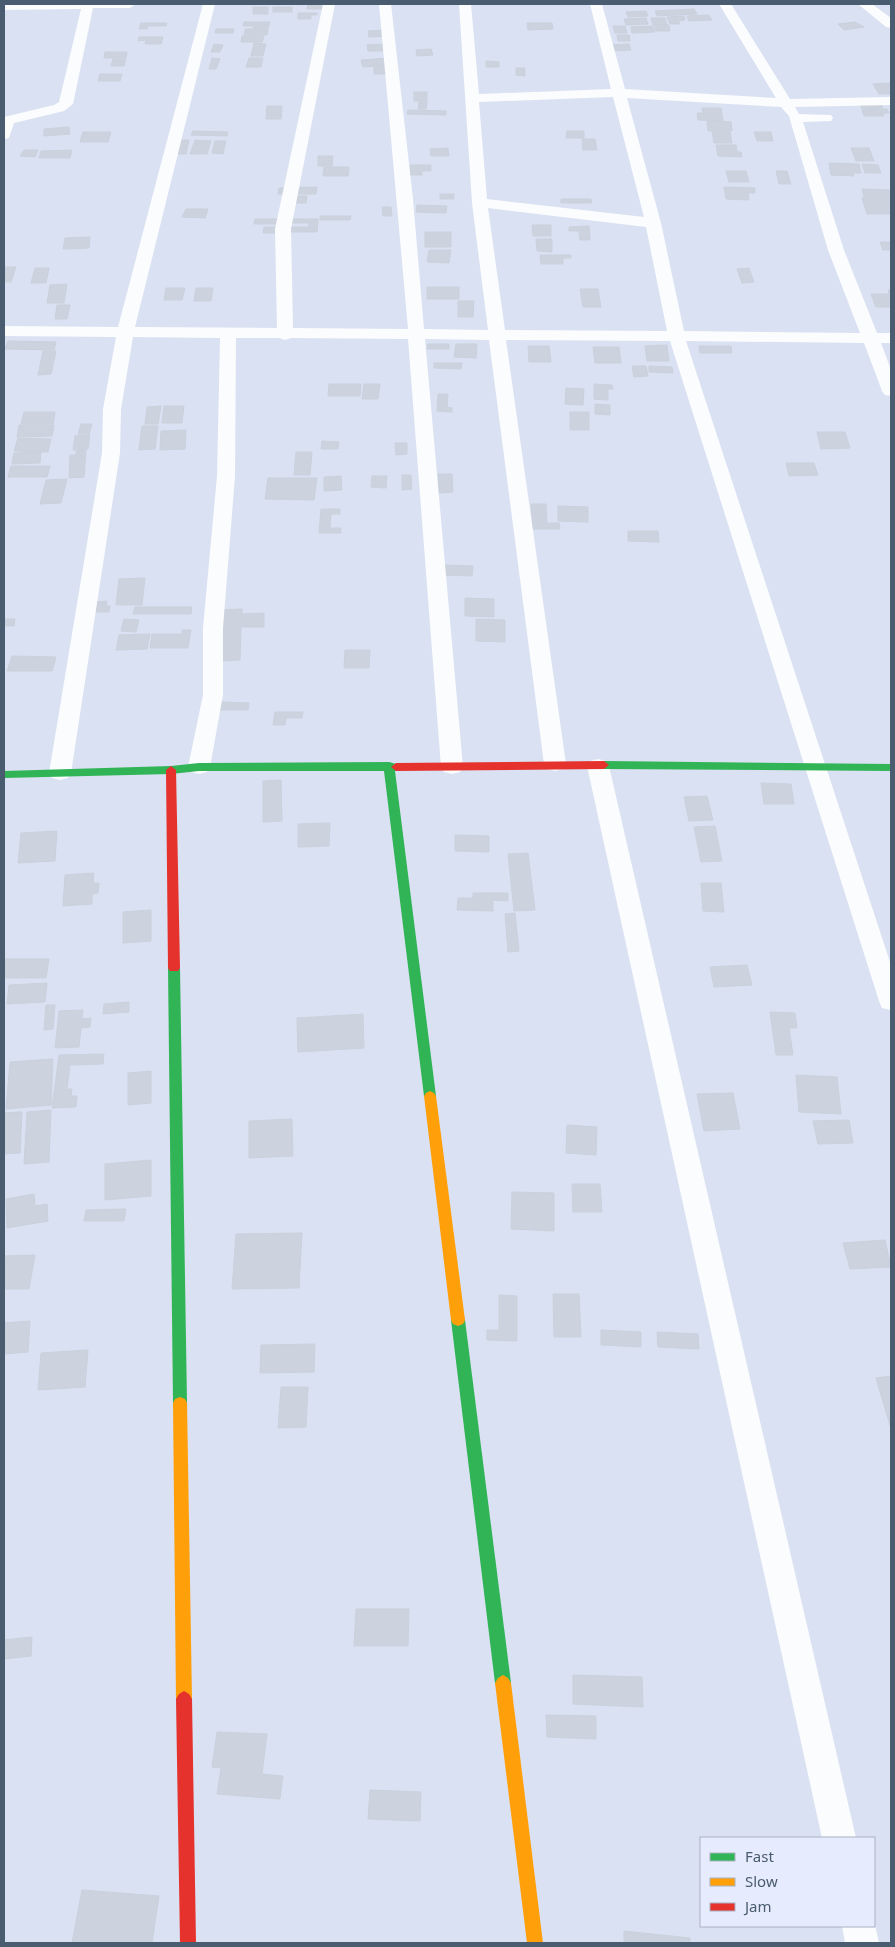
<svg xmlns="http://www.w3.org/2000/svg" width="895" height="1947" font-family="'Noto Sans',sans-serif">
<style>
.residential{fill:#dae1f2;fill-rule:evenodd}
.building{fill:#cdd3de;stroke:#c9d1dc}
.lines{fill:none;stroke-linecap:round;stroke-linejoin:round}
.street{fill:#fbfcfd;fill-rule:evenodd}
.fast{fill:#30b455;fill-rule:evenodd}
.slow{fill:#ff9f0a;fill-rule:evenodd}
.jam{fill:#e5322d;fill-rule:evenodd}
</style>
<rect width="100%" height="100%" fill="#e7eaf4"/>
<!-- residential -->
<path class="residential" d="M4 4H891V1943H4ZM701 1838H874V1926H701Z"/>
<!-- building -->
<g class="building">
<path d="M308 5 323 6 322 9H307Z"/>
<rect x="253" y="7" width="15" height="7"/>
<rect x="273" y="7" width="19" height="5"/>
<path d="M694 9 697 14 657 16 655 11Z"/>
<path d="M646 11 648 16 628 17 626 12Z"/>
<path d="M298 13H317V15H311V19H298Z"/>
<path d="M709 15 712 20 689 21 687 16Z"/>
<path d="M684 16 685 20 678 21 680 24H670L667 17Z"/>
<path d="M646 18 648 24 626 25 624 19Z"/>
<path d="M651 18H665L667 25H653Z"/>
<path d="M244 22H270L268 28H253L254 26H243Z"/>
<path d="M855 22 864 27 844 30 838 24Z"/>
<path d="M141 23H167L166 26H148L147 29H139Z"/>
<path d="M527 23H552L553 29 528 30Z"/>
<path d="M655 25H669L670 31H656Z"/>
<path d="M613 26H625L627 33H615Z"/>
<path d="M653 26 655 32 632 33 631 27Z"/>
<path d="M216 29H234L233 33H215Z"/>
<path d="M245 29H268L267 35H244Z"/>
<path d="M388 30 390 36 369 37 368 31Z"/>
<path d="M617 35H629L630 41H618Z"/>
<path d="M242 36H264L262 42H241Z"/>
<path d="M139 37H163L161 44H145L146 40 138 41Z"/>
<path d="M254 43 266 44 263 56H251Z"/>
<path d="M214 44 223 45 220 52H211Z"/>
<path d="M387 44 388 51H368L367 45Z"/>
<path d="M629 44 631 50 611 51 609 45Z"/>
<path d="M431 49 433 55 417 56 416 50Z"/>
<path d="M105 52H127L126 58H104Z"/>
<path d="M212 58 220 59 216 69H209Z"/>
<path d="M249 58H263L261 67H246Z"/>
<path d="M388 58 392 65 363 67 361 60Z"/>
<path d="M113 59H126L124 66H111Z"/>
<path d="M486 61 499 62V67H486Z"/>
<path d="M374 66H386L387 74H374Z"/>
<path d="M516 68H525V76L516 75Z"/>
<path d="M100 74H122L120 81H98Z"/>
<path d="M891 83V94H879L873 84Z"/>
<rect x="414" y="92" width="13" height="9"/>
<path d="M419 102H427L426 109H418Z"/>
<path d="M859 102 881 104 883 108 862 109Z"/>
<path d="M267 106H282L281 119H266Z"/>
<path d="M702 108H721L723 121 698 120 697 113H703Z"/>
<path d="M887 109 889 113H883L884 116H864L862 110Z"/>
<path d="M408 110 446 111V115L407 114Z"/>
<path d="M707 121 731 122 732 131H708Z"/>
<path d="M69 127 70 134 44 136V129Z"/>
<path d="M193 131 228 132 227 136 191 135Z"/>
<path d="M567 131H584V138H566Z"/>
<path d="M83 132H111L108 142H80Z"/>
<path d="M712 132H730L732 143H714Z"/>
<path d="M754 132H771L773 141H757Z"/>
<path d="M582 139H595L597 150H583Z"/>
<path d="M173 140H189L186 154H169Z"/>
<path d="M195 140 211 141 207 154H190Z"/>
<path d="M215 141H226L223 154 212 153Z"/>
<path d="M716 145H736L737 152H741L742 157 718 156Z"/>
<path d="M448 148 449 156H431L430 149Z"/>
<path d="M851 148H869L874 161H856Z"/>
<path d="M24 150H38L35 157 20 156Z"/>
<path d="M72 150 70 158H39L41 151Z"/>
<path d="M318 156H333L332 166H318Z"/>
<path d="M829 163 859 164 861 173H853L854 176 831 175Z"/>
<path d="M862 164 878 165 881 173H865Z"/>
<path d="M410 165H431V171H422V175H410Z"/>
<path d="M324 167H349L348 176H323Z"/>
<path d="M726 171H746L749 182H729Z"/>
<path d="M776 171H787L791 184H779Z"/>
<path d="M317 187 316 194H278L279 188Z"/>
<path d="M724 187 755 188V193H748L749 200 726 199Z"/>
<path d="M862 189 889 190 891 197H864Z"/>
<rect x="440" y="194" width="14" height="5"/>
<path d="M285 196H307L306 203H284Z"/>
<path d="M862 198H891V214H867Z"/>
<path d="M561 199H591L592 203H561Z"/>
<path d="M417 205 447 206 446 213 416 212Z"/>
<path d="M382 207H391L392 216H383Z"/>
<path d="M186 209H208L205 218 182 217Z"/>
<path d="M320 216H351L350 220H320Z"/>
<path d="M255 219H280L279 224H254Z"/>
<path d="M283 219H318L317 232H290V227H309V223H282Z"/>
<path d="M532 225H551V236H533Z"/>
<path d="M589 226 590 240H580L579 231H569V227Z"/>
<path d="M264 227H285V233H263Z"/>
<rect x="425" y="232" width="26" height="15"/>
<path d="M90 237 89 248 63 249 65 238Z"/>
<path d="M536 239H552V252L537 251Z"/>
<path d="M880 242H891V250H883Z"/>
<path d="M429 250H451L449 263 427 262Z"/>
<path d="M540 255H571V258H563V264H541Z"/>
<path d="M4 267H16L11 282H4Z"/>
<path d="M35 268H49L46 283H31Z"/>
<path d="M749 268 754 282 742 283 737 269Z"/>
<path d="M67 284 64 303H47L50 285Z"/>
<rect x="427" y="287" width="32" height="12"/>
<path d="M166 288H185L182 300H164Z"/>
<path d="M196 288H213L211 301H194Z"/>
<path d="M580 289H598L601 307H583Z"/>
<path d="M888 290H891V307H876L871 294H889Z"/>
<path d="M458 301H474L473 317H458Z"/>
<path d="M57 305H70L67 319H55Z"/>
<path d="M8 341 56 342 54 350 5 349Z"/>
<path d="M428 344H449V349H427Z"/>
<path d="M456 344H477L476 358 454 357Z"/>
<path d="M667 345 669 361H647L645 346Z"/>
<path d="M528 346H549L551 362H529Z"/>
<path d="M699 346H731L732 353H700Z"/>
<path d="M593 347H619L621 363H595Z"/>
<path d="M43 351H56L51 374 38 375Z"/>
<path d="M434 363H462L461 369 434 368Z"/>
<path d="M632 366H646L648 376 634 377Z"/>
<path d="M649 366 672 367 673 373 649 372Z"/>
<path d="M329 384H361L360 396H328Z"/>
<path d="M364 384H380L378 399H362Z"/>
<path d="M594 384 612 385 613 389H608V400L594 399Z"/>
<path d="M566 388 584 389 583 405 565 404Z"/>
<path d="M438 394H448L447 407 452 408V412L437 411Z"/>
<path d="M595 404 610 405V415L595 414Z"/>
<path d="M161 406 158 424H145L147 407Z"/>
<path d="M164 406H184L182 423H162Z"/>
<path d="M24 412H55L53 424H21Z"/>
<rect x="570" y="412" width="19" height="18"/>
<path d="M81 424H92L89 434H78Z"/>
<path d="M19 425H54L52 436 17 437Z"/>
<path d="M142 426H158L155 449 139 450Z"/>
<path d="M186 430 185 449 160 450 161 431Z"/>
<path d="M817 432H845L850 448 821 449Z"/>
<path d="M90 435 88 449 73 450 75 436Z"/>
<path d="M18 438 51 439 48 452 14 451Z"/>
<path d="M322 441 339 442 338 449H321Z"/>
<path d="M395 443H407V454L396 455Z"/>
<path d="M86 450 84 477 69 478 70 455H76V451Z"/>
<path d="M41 452 40 463 12 464 14 453Z"/>
<path d="M296 452H312L310 475H294Z"/>
<path d="M786 463H814L818 475 789 476Z"/>
<path d="M11 466H50L47 477H8Z"/>
<path d="M438 474H452L453 492 439 493Z"/>
<path d="M402 475H411L412 489 402 490Z"/>
<path d="M341 476 342 490 324 491V477Z"/>
<path d="M372 476H387L386 488 371 487Z"/>
<path d="M268 478H317L314 500 265 499Z"/>
<path d="M67 479 61 503 40 504 46 480Z"/>
<path d="M531 504H546L547 523H559L560 529H533Z"/>
<path d="M558 506 588 507V522L558 521Z"/>
<path d="M321 509H340V514H331L330 528H341V533H319Z"/>
<path d="M628 531H658L659 542 628 541Z"/>
<path d="M443 565 473 566 472 576 442 575Z"/>
<path d="M145 578 142 605H116L119 579Z"/>
<path d="M465 598 494 599V617L465 616Z"/>
<path d="M107 601 106 606H110L109 612H95L97 602Z"/>
<path d="M135 607H192L191 614H133Z"/>
<path d="M242 609V614L264 613V627H241L240 660 221 661 223 610Z"/>
<path d="M4 619H15L14 626H4Z"/>
<path d="M124 619 139 620 136 632 121 631Z"/>
<path d="M476 619 505 620V642L476 641Z"/>
<path d="M182 630H191L188 648H150L152 634H182Z"/>
<path d="M150 634 147 649 116 650 119 635Z"/>
<path d="M345 650H370L369 668H344Z"/>
<path d="M12 656 56 657 52 671H7Z"/>
<path d="M219 702 249 703 248 710H218Z"/>
<path d="M275 712H303L302 718H286L285 725H273Z"/>
<path d="M281 780 282 821 263 822V781Z"/>
<path d="M761 783 791 784 794 804H764Z"/>
<path d="M707 796 713 820 689 821 684 797Z"/>
<path d="M330 823 329 846 298 847V824Z"/>
<path d="M715 826 722 861 701 862 694 827Z"/>
<path d="M57 831 55 861 18 863 21 833Z"/>
<path d="M455 835 489 836V852L455 851Z"/>
<path d="M528 853 535 910 514 911 508 854Z"/>
<path d="M94 873 93 883H99L98 893 92 894V904L63 906 65 875Z"/>
<path d="M701 883H721L724 912 703 911Z"/>
<path d="M473 893H508V901L493 900V911L457 910 458 898H473Z"/>
<path d="M151 910V941L123 943V912Z"/>
<path d="M515 913 519 951 508 952 505 914Z"/>
<path d="M4 959H49L46 978H4Z"/>
<path d="M747 965 752 985 714 987 710 967Z"/>
<path d="M47 983 45 1002 7 1004 9 985Z"/>
<path d="M129 1002V1012L103 1014 104 1004Z"/>
<path d="M46 1005H55L53 1029 44 1030Z"/>
<path d="M83 1010 82 1019 91 1018 90 1027 81 1028 79 1047 55 1048 59 1011Z"/>
<path d="M770 1012 795 1013 797 1028H789L793 1055H776Z"/>
<path d="M363 1014 364 1048 298 1052 297 1018Z"/>
<path d="M104 1054 103 1064 70 1065 67 1089H72L71 1096H77L76 1107 52 1108 59 1055Z"/>
<path d="M53 1059 51 1105 6 1109 10 1062Z"/>
<path d="M151 1071V1103L128 1105V1073Z"/>
<path d="M796 1075 837 1077 841 1114 799 1112Z"/>
<path d="M733 1093 740 1129 704 1131 697 1094Z"/>
<path d="M51 1110 49 1162 24 1164 27 1112Z"/>
<path d="M22 1112 20 1153 4 1154V1113Z"/>
<path d="M292 1119 293 1156 249 1158V1121Z"/>
<path d="M849 1120 853 1143 818 1144 813 1121Z"/>
<path d="M567 1125 597 1127 596 1155 566 1153Z"/>
<path d="M151 1160V1196L105 1200V1164Z"/>
<path d="M572 1184H600L602 1212H573Z"/>
<path d="M512 1192 554 1193V1231L511 1229Z"/>
<path d="M34 1194 35 1206 47 1204 48 1221 7 1228 6 1199Z"/>
<path d="M126 1209 124 1221H84L86 1210Z"/>
<path d="M302 1233 299 1288 232 1289 236 1234Z"/>
<path d="M885 1240 891 1267 850 1269 843 1243Z"/>
<path d="M35 1255 29 1289H4V1256Z"/>
<path d="M553 1294H579L581 1337H554Z"/>
<path d="M499 1295 517 1296V1341L487 1340V1330H499Z"/>
<path d="M30 1321 28 1352 4 1354V1323Z"/>
<path d="M601 1330 641 1332V1347L601 1345Z"/>
<path d="M657 1332 698 1334 699 1349 658 1347Z"/>
<path d="M315 1344 314 1372 260 1373 261 1345Z"/>
<path d="M88 1350 85 1387 38 1390 41 1353Z"/>
<path d="M891 1376V1429L876 1378Z"/>
<path d="M281 1387H308L306 1427 278 1428Z"/>
<path d="M356 1609H409L408 1646H354Z"/>
<path d="M32 1637 31 1656 4 1659V1640Z"/>
<path d="M573 1675 642 1677 643 1707 573 1704Z"/>
<path d="M546 1715 596 1716V1739L547 1737Z"/>
<path d="M217 1732 267 1734 262 1774 283 1776 280 1799 217 1794 221 1768 212 1767Z"/>
<path d="M370 1790 421 1792 420 1821 368 1819Z"/>
<path d="M82 1890 159 1896 152 1943H72Z"/>
<path d="M624 1931 690 1938V1943H624Z"/>
</g>
<g class="lines">
<!-- street -->
<g class="street">
<path d="M4 4H136L130 8H93L73 104 64 111 14 123 9 138 4 139V117L54 105 59 102 81 9 4 10Z"/>
<path d="M203 4H215L135 327 277 328 275 229 323 4H335L291 229 293 328 408 329 379 4H391L413 199 424 329 488 330 472 203 459 4H471L479 94 611 89 590 4H602L625 89 776 98 719 4H731L790 99 891 97V105L795 107 799 114 831 115 833 118 831 121 803 122 844 250 877 333H891V343H881L891 370V396L885 395 882 391 864 343 686 341 891 965V1010L882 1008 879 1001 670 341 506 340 566 764 563 769 555 771 547 769 544 764 489 340 425 339 463 767 460 772 452 774 444 772 441 767 408 339 291 338 285 340 279 338H236L235 476 223 628V695L210 767 207 772 199 774 191 772 188 767 203 695V628L217 476 220 338 133 337 121 409 120 453 71 773 68 778 60 780 52 778 49 773 102 453 103 409 116 337 4 336V326L118 327ZM613 97 644 217 487 199 479 102ZM627 98 781 107 789 116 828 250 860 333 684 331 661 223ZM488 208 646 227 667 331 505 330Z"/>
<path d="M858 4H872L891 18V28L886 27Z"/>
<path d="M598 759 606 761 609 766 856 1838H822L587 766 590 761Z"/>
<path d="M874 1920 879 1943H845L842 1926H874Z"/>
</g>
<!-- fast -->
<g class="fast">
<path d="M604 761 891 764V771L604 769 599 765Z"/>
<path d="M389 762 400 765 401 767 400 769 395 771 436 1096 434 1099 430 1101 426 1099 424 1096 384 771H199L171 774 4 778V771L171 766 199 763Z"/>
<path d="M174 964 178 965 180 968 187 1403 185 1407 180 1409 175 1407 173 1403 168 968 170 965Z"/>
<path d="M458 1314 463 1316 465 1320 511 1683 508 1688 503 1691 498 1688 495 1683 451 1320 453 1316Z"/>
</g>
<!-- slow -->
<g class="slow">
<path d="M430 1091 434 1093 436 1096 465 1320 463 1324 458 1326 453 1324 451 1320 424 1096 426 1093Z"/>
<path d="M180 1397 185 1399 187 1403 192 1699 189 1704 184 1707 179 1704 176 1699 173 1403 175 1399Z"/>
<path d="M503 1675 508 1678 511 1683 543 1943H527L495 1683 498 1678Z"/>
</g>
<!-- jam -->
<g class="jam">
<path d="M604 761 609 765 604 769 396 771 391 767 396 763Z"/>
<path d="M171 766 176 770 180 968 178 971H170L168 968 166 770Z"/>
<path d="M184 1691 189 1694 192 1699 196 1943H180L176 1699 179 1694Z"/>
</g>
</g>
<!-- border -->
<rect width="895" height="1947" fill="none" stroke="#4a5c6f" stroke-width="10"/>
<!-- legend -->
<rect x="700" y="1837" width="175" height="90" fill="#e6ebfd" stroke="#a8b2c4"/>
<rect x="710" y="1853" width="25" height="8" fill="#30b455" stroke="#a8b2c4"/>
<text x="745" y="1862" font-size="15" fill="#4a5c6f">Fast</text>
<rect x="710" y="1878" width="25" height="8" fill="#ff9f0a" stroke="#a8b2c4"/>
<text x="745" y="1887" font-size="15" fill="#4a5c6f">Slow</text>
<rect x="710" y="1903" width="25" height="8" fill="#e5322d" stroke="#a8b2c4"/>
<text x="745" y="1912" font-size="15" fill="#4a5c6f">Jam</text>
</svg>
